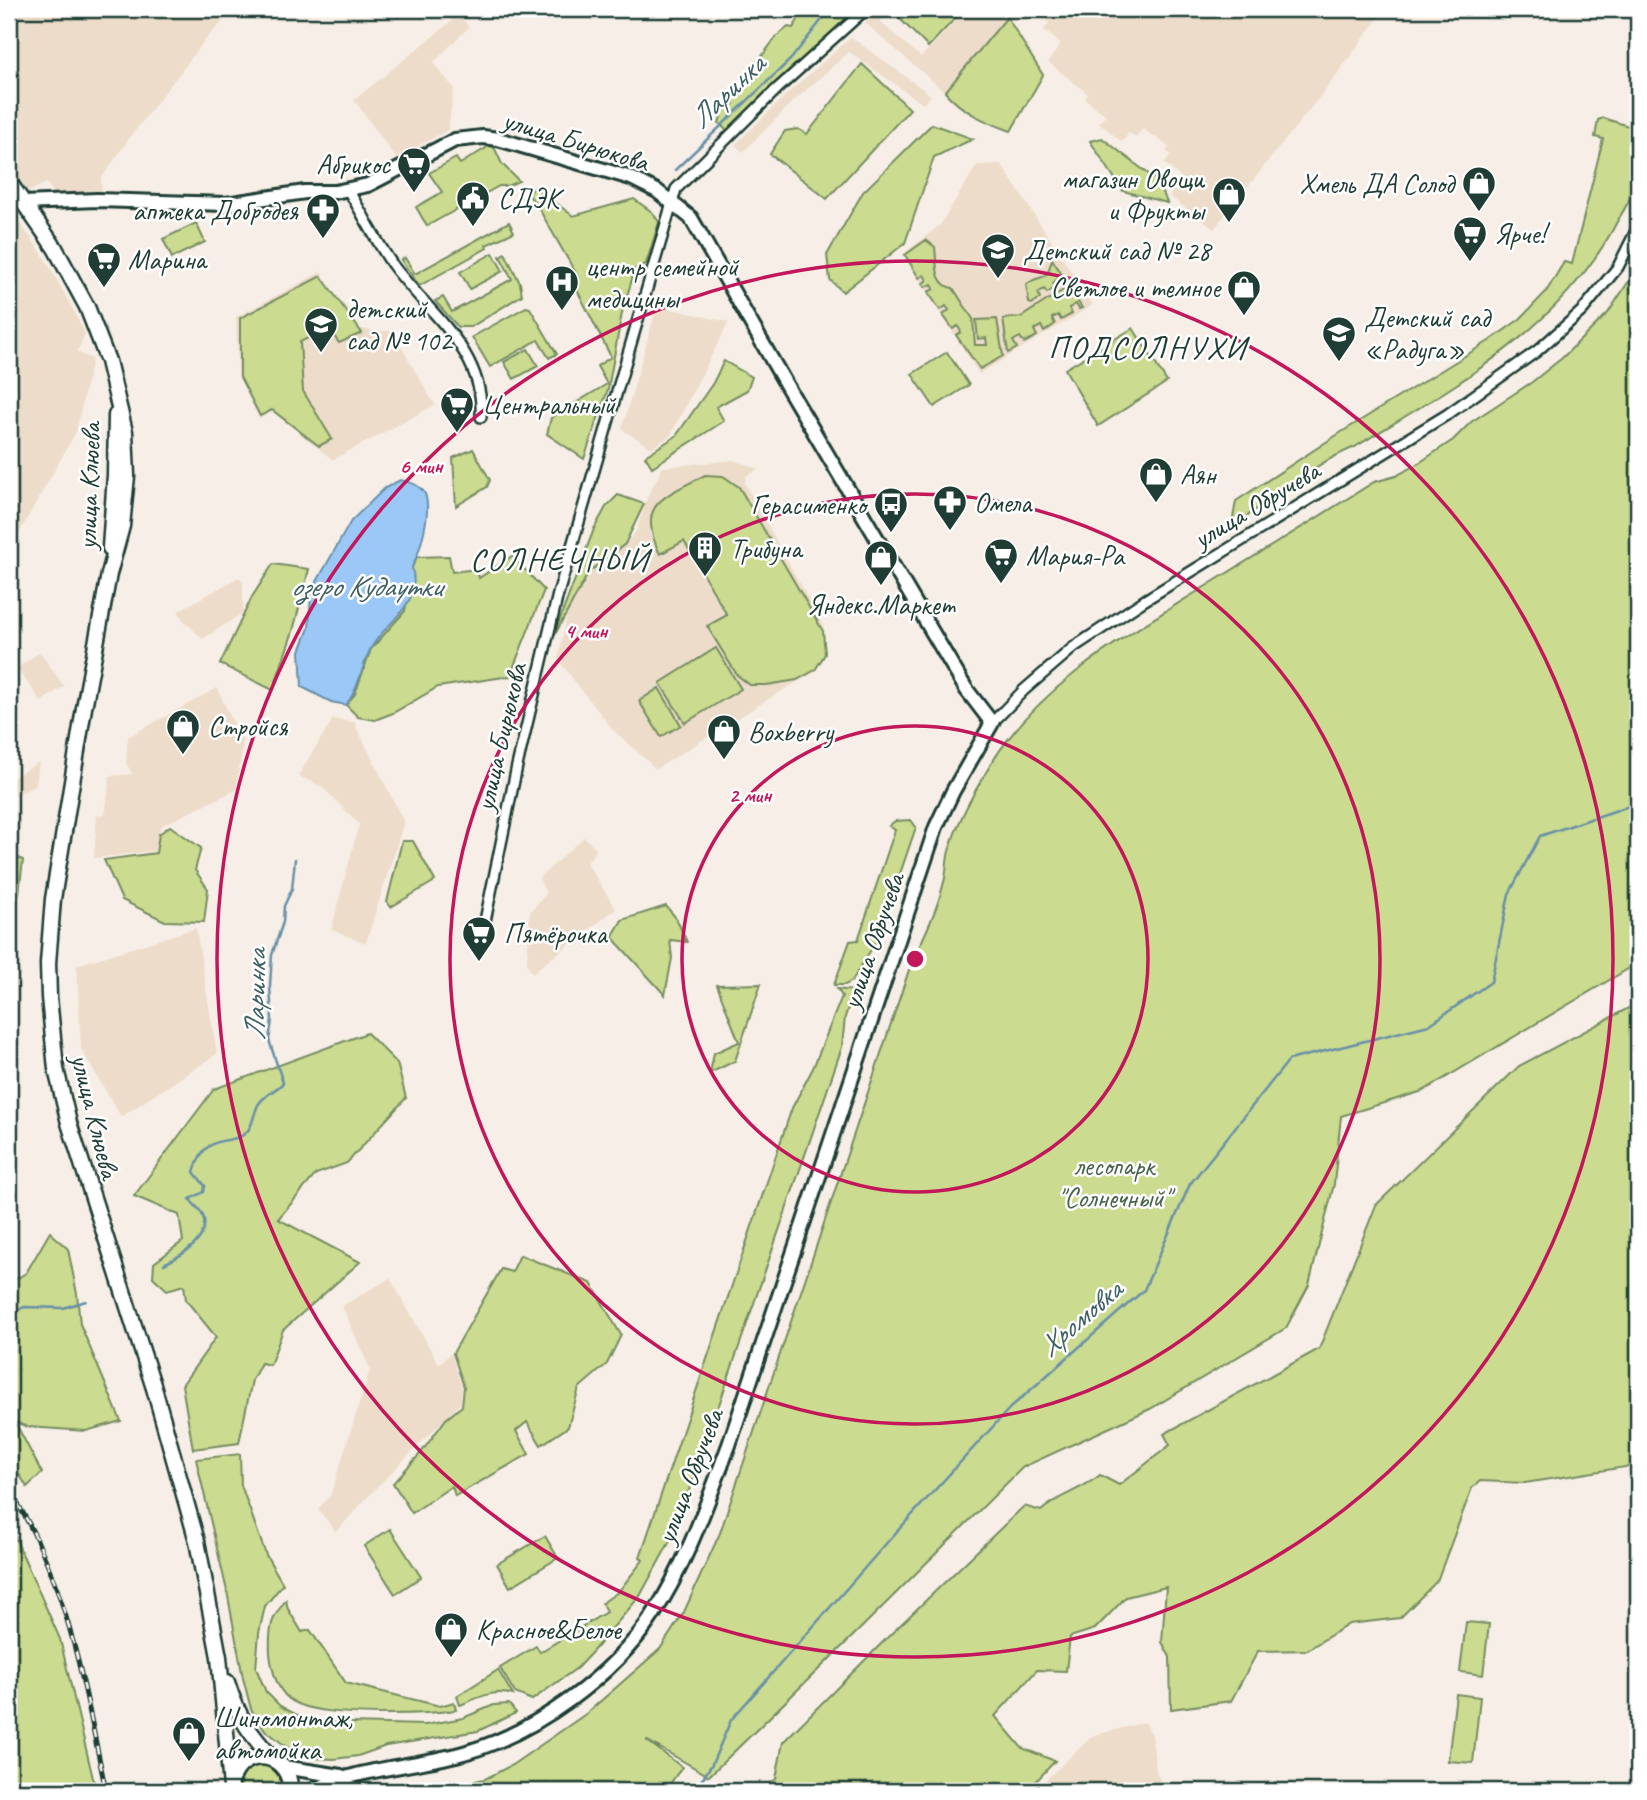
<svg xmlns="http://www.w3.org/2000/svg" width="1647" height="1800" font-family="Caveat,sans-serif">
<style>
.built{fill:#eddcca}
.green{fill:#cbdb8f;stroke:#758c62;stroke-width:2}
.water{fill:#9bc8f6;stroke:#6990a8;stroke-width:2}
.lines{fill:none;stroke-linecap:round;stroke-linejoin:round}
.stream{stroke:#6990a8;stroke-width:2.5}
.street-casing{stroke:#1f3d34;stroke-width:14}
.secondary-casing{stroke:#1f3d34;stroke-width:18}
.primary-casing{stroke:#1f3d34;stroke-width:19}
.street{stroke:#fff;stroke-width:9}
.secondary{stroke:#fff;stroke-width:12}
.primary{stroke:#fff;stroke-width:14}
.rail-casing{stroke:#1f3d34;stroke-width:5}
.rail{stroke:#fff;stroke-width:2.5;stroke-dasharray:8;stroke-linecap:butt}
.ring{fill:none;stroke:#c2185b;stroke-width:3.5}
.labels{text-anchor:middle;stroke-width:5;stroke-linejoin:round;paint-order:stroke}
.street-label{font-size:28px;fill:#1f3d34;stroke:#fff}
.poi-label{font-size:28px;fill:#1f3d34;stroke:#fff;text-anchor:start}
.park-label{font-size:28px;fill:#4a644b;stroke:#fff}
.water-label{font-size:30px;font-style:italic;fill:#3e6064;stroke:#fff}
.quarter-label{font-size:32px;letter-spacing:2px;fill:#1f3d34;stroke:#fff}
.centre{fill:#c2185b;stroke:#fff;stroke-width:3.5}
.ring-label{font-size:21px;text-anchor:middle;font-weight:bold;fill:#c2185b;stroke:#fff;stroke-width:5;stroke-linejoin:round;paint-order:stroke}
</style>
<rect width="100%" height="100%" fill="#f7efe7"/>
<filter id="ink" filterUnits="userSpaceOnUse"><feTurbulence type="fractalNoise" baseFrequency=".0143" numOctaves="2"/><feDisplacementMap in="SourceGraphic" scale="14" xChannelSelector="R" yChannelSelector="G"/><feConvolveMatrix kernelMatrix="1 2 1 2 8 2 1 2 1" color-interpolation-filters="sRGB"/></filter>
<g filter="url(#ink)">
<!-- built -->
<g class="built">
<path d="M9 9H235L206 39 134 132 101 179 102 193 58 196 52 191 47 183 28 192 9 166Z"/>
<path d="M442 9H454L469 27 433 63 454 88 448 130 396 158 354 100 452 21Z"/>
<path d="M880 9 889 11 880 22 921 57 967 9H1014L945 92 865 23Z"/>
<path d="M1053 9H1381L1377 20 1333 80 1214 229 1169 196 1185 181 1164 163 1171 155 1166 151 1169 147 1143 129 1136 137 1129 133 1122 142 1099 123 1106 115 1085 99 1088 94 1048 62 1061 44 1044 30 1049 23 1045 19Z"/>
<path d="M851 37 931 95 923 104 849 52 794 101 743 152 735 145 788 93Z"/>
<path d="M1001 164 1093 305 979 374 903 254 940 225 977 165Z"/>
<path d="M9 208 43 255 74 311 85 334 77 352 92 359 76 432 9 551Z"/>
<path d="M321 272 353 327 373 331H392L435 405 333 460 273 412 259 419 238 376 236 317Z"/>
<path d="M657 306 729 322 670 436 651 448 622 429Z"/>
<path d="M733 460 759 469 746 476 745 484 823 625 826 655 815 672 785 689 656 769 613 730 558 660 568 609 586 573 626 544 637 530 647 497 663 467Z"/>
<path d="M239 577 243 581V613L203 639 184 621 178 611Z"/>
<path d="M40 652 64 686 41 702 17 668Z"/>
<path d="M217 688 243 743 236 790 161 826 155 851 94 858 97 815H105L110 776 132 774 126 763 128 737Z"/>
<path d="M333 719 354 722 404 822 366 943 331 930 359 824 321 786 298 776Z"/>
<path d="M39 762 36 785 9 799V780Z"/>
<path d="M584 837 597 849 587 863 616 909 532 973 527 964 530 912 546 894 539 878Z"/>
<path d="M196 928 217 1054 121 1117 81 1049 77 965Z"/>
<path d="M390 1278 439 1364 451 1353 462 1388 461 1403 375 1489 336 1532 318 1509 331 1494 370 1369 342 1306Z"/>
<path d="M1145 1722 1152 1735 1156 1772 1166 1791H1034L1092 1736Z"/>
</g>
<!-- green -->
<g class="green">
<path d="M798 9H856L727 131 719 123 724 107 730 108 734 103 731 92 735 88 747 84 759 60 777 36 788 27 793 28 798 20Z"/>
<path d="M890 9H964L928 47Z"/>
<path d="M1007 17 1043 75 1011 131C986 122 962 112 945 92Z"/>
<path d="M862 64 910 109 827 199 770 154 785 131 798 129 807 134Z"/>
<path d="M1603 118 1638 129C1638 144 1641 162 1638 177 1636 191 1625 208 1618 220 1561 330 1456 385 1355 447 1310 465 1274 499 1234 525L1232 524 1236 501 1340 433 1489 341 1520 319 1546 292 1564 262 1572 264 1603 139 1595 137 1598 120Z"/>
<path d="M932 124 973 139 934 157 905 243 843 292 830 280 827 255 863 192Z"/>
<path d="M1102 138 1159 182 1167 203 1123 191 1090 141Z"/>
<path d="M491 145 495 149 502 164 519 181 507 186H499L427 226 416 207 442 192 429 173 456 158 460 164Z"/>
<path d="M535 187 573 216 634 199 652 212 659 222 646 264 635 269 622 313 608 389 584 459 547 434 551 418 607 384 597 366 611 357 575 286 578 278 574 270 538 207 528 194Z"/>
<path d="M509 222 514 232 486 245 487 248 419 286 401 260 405 258 415 274Z"/>
<path d="M196 223 205 242 172 258 163 239Z"/>
<path d="M926 240 935 247C937 263 934 285 953 288L973 319 975 345H987L986 338 978 339 976 320 997 319 1003 356 980 369 956 335 961 332 958 326 953 329 943 315 949 310 946 306 940 310 928 292 934 289 932 284 925 287 922 284 927 280 924 275 919 278 905 255Z"/>
<path d="M493 253 503 271 470 289 460 272Z"/>
<path d="M505 253 520 283 522 295 471 327H458L435 301 443 297 452 312 512 279 500 256Z"/>
<path d="M1052 259 1066 281 1063 283 1059 278 1053 283 1055 288 1047 293 1044 289 1038 293 1040 298 1032 304 1029 303 1026 285C1042 271 1045 287 1052 259Z"/>
<path d="M1638 267V963L1423 1091 1341 1116 1334 1184 1309 1285 1286 1328 1150 1409 1023 1467 854 1635 709 1776 646 1740 682 1767 665 1791H393L448 1786 485 1779 512 1765 587 1713 660 1649 684 1612 720 1533 912 961C925 936 937 910 944 882 947 872 946 861 949 851 957 822 975 790 991 764 1041 682 1131 633 1211 583 1265 550 1320 516 1374 482L1396 476 1419 463 1453 440 1471 422 1532 382 1562 358 1608 313Z"/>
<path d="M321 276 362 333 339 343 328 328 300 342 303 391 332 439 319 446 272 410 260 416 240 377V318Z"/>
<path d="M1068 287 1082 308 1079 309 1076 304 1069 308 1072 314 1061 320 1058 315 1052 318 1055 324 1044 332 1041 326 1034 330 1037 336 1024 343 1020 337 1013 341 1017 348 1008 353 1003 319 1021 317Z"/>
<path d="M526 307 530 308 557 354 549 358 538 340 490 367 472 337Z"/>
<path d="M1133 328 1167 382 1098 426 1065 369Z"/>
<path d="M528 349 538 366 514 379 504 362Z"/>
<path d="M947 352 969 385 934 407 912 374Z"/>
<path d="M724 361 752 377 747 390 716 407 724 421 652 467 645 456 676 436 713 383Z"/>
<path d="M473 449 490 480 487 487 456 506 453 458Z"/>
<path d="M705 475 723 476 739 487 823 631 825 654 815 670 797 680 767 685H750L737 675 707 626 727 615 684 541 660 554C635 503 664 497 705 475Z"/>
<path d="M618 495 644 504 625 544 589 572 552 640 594 529 606 507Z"/>
<path d="M449 556 452 572 477 569 479 578 512 556 544 590 510 676 438 687 393 713 375 720 358 717 346 705 355 694 371 649 405 611 412 567 417 557Z"/>
<path d="M273 564 309 569 293 631 273 690 220 664 252 597Z"/>
<path d="M716 648 741 689 685 723 660 683Z"/>
<path d="M659 688 681 725 661 737 639 701Z"/>
<path d="M911 820 916 827 878 938 852 981 845 985H834L850 941 858 940 895 830 889 826 895 821Z"/>
<path d="M170 826 201 848 195 870 208 889 204 922 165 921 122 900 104 860 156 853 159 834Z"/>
<path d="M402 841H413L435 881 391 907 387 902Z"/>
<path d="M9 854 23 860 19 893 9 930Z"/>
<path d="M666 906 676 918 687 942 670 940 672 958 665 995 612 937 622 920Z"/>
<path d="M761 984 735 1061 710 1073 714 1053 739 1042 717 985Z"/>
<path d="M837 989 854 991 845 1017 842 1047 697 1469 669 1543 640 1596 593 1651 577 1668 532 1700 515 1693 500 1668 536 1646 540 1652 606 1612 602 1603 618 1592 643 1560 640 1557 792 1108 813 1068 842 996Z"/>
<path d="M1638 1003V1465L1525 1483 1480 1481 1472 1488 1437 1581 1400 1618 1349 1624 1307 1650 1258 1651 1231 1701 1171 1709 1170 1657 1162 1642 1166 1587 1126 1597 1095 1629 1070 1637 1066 1671 1037 1670 995 1716 1022 1748 1055 1761 1027 1791H760L776 1779 783 1742 892 1633 1024 1506 1041 1511C1060 1494 1082 1490 1100 1475L1119 1485 1170 1445 1164 1434 1319 1349 1376 1205 1519 1066Z"/>
<path d="M367 1033 397 1063 406 1098 347 1163 316 1174 278 1219 360 1262 283 1330 270 1365 261 1363 252 1380 239 1443 193 1449 182 1385 216 1337 186 1300 184 1285 167 1290 153 1277 154 1263 183 1241 179 1215 134 1196 214 1089Z"/>
<path d="M50 1232 68 1249 77 1294 80 1324 121 1421 86 1431 28 1427 15 1422 42 1473 27 1487 9 1458V1283L26 1273Z"/>
<path d="M520 1255 591 1283 621 1335 607 1364 579 1388 568 1427 541 1445 527 1422 516 1431 529 1454 455 1496 452 1486 412 1513 393 1483 420 1454 446 1419 462 1406 464 1387 453 1353 501 1269 512 1272Z"/>
<path d="M240 1454 241 1485 266 1555 283 1584 265 1606 259 1633 256 1668 266 1692 280 1706 310 1722 425 1725 463 1718 494 1705 509 1704 516 1713 478 1731 386 1746 358 1756 334 1759 312 1758 288 1748 265 1730 251 1709 243 1678 227 1591 196 1459Z"/>
<path d="M9 1524 60 1639 96 1791H9Z"/>
<path d="M390 1529 421 1577 395 1594 364 1546Z"/>
<path d="M545 1536 558 1558 510 1587 497 1564Z"/>
<path d="M286 1600 288 1609 302 1632 310 1630 346 1683 440 1706 454 1702 456 1710C423 1715 320 1718 294 1702 279 1694 274 1677 271 1661 269 1650 269 1628 274 1618 277 1612 282 1605 286 1600Z"/>
<path d="M1466 1622 1489 1624 1483 1675 1460 1672Z"/>
<path d="M498 1670 513 1695C493 1689 478 1698 460 1705L457 1696Z"/>
<path d="M1456 1694 1480 1697 1473 1763 1448 1761Z"/>
<path d="M261 1765C276 1767 283 1777 281 1791H241C239 1776 247 1767 261 1765Z"/>
</g>
<!-- water -->
<path class="water" d="M400 480C409 482 418 484 424 492 433 508 420 552 412 567 422 609 386 619 370 650 361 669 359 688 346 705L331 702 302 687 300 651 309 628 311 592 351 521 385 488Z"/>
<g class="lines">
<!-- stream -->
<g class="stream">
<path d="M675 170 791 59 824 17 833 9"/>
<path d="M164 1264C181 1256 211 1239 203 1216 200 1208 194 1206 190 1199L204 1192 205 1186 194 1172C200 1152 206 1143 227 1140 232 1139 239 1138 243 1135 253 1129 253 1115 258 1105 264 1095 275 1091 283 1083L269 1040 272 1020 270 985 272 955 283 922 284 906 292 889 295 859"/>
<path d="M9 1315 24 1307 63 1308 86 1301"/>
<path d="M703 1791 701 1781 712 1764 731 1720 891 1538 1010 1408 1144 1290 1190 1184 1289 1060 1429 1025 1491 982 1509 894 1540 836 1638 803"/>
</g>
<!-- street casing -->
<g class="street-casing">
<g id="street">
<path d="M348 190C363 214 376 241 392 264 427 312 485 350 481 417"/>
<path d="M992 723 1024 690 1074 647 1145 600 1448 414 1537 351 1582 311 1618 267 1638 227"/>
<path d="M485 921 517 766 558 594 676 189 777 89 866 9"/>
</g>
</g>
<!-- secondary casing -->
<g class="secondary-casing">
<g id="secondary">
<path d="M23 203 97 200 226 204 305 192H335L368 185 455 140 483 137 498 139 631 178 657 191 691 218 788 388 966 689 992 723 953 791 936 827 729 1445C707 1503 687 1563 653 1615 613 1676 536 1732 467 1752 416 1767 360 1767 312 1791"/>
<path d="M283 1767 341 1776"/>
</g>
</g>
<!-- primary casing -->
<g class="primary-casing">
<g id="primary">
<path d="M9 182 55 248 87 307 108 361 125 432 127 476 122 526 109 574 84 708 53 899 48 963 49 997 56 1069 69 1123 154 1388 197 1541 219 1657 231 1787"/>
<path d="M110 548 115 475 116 415"/>
<path d="M227 1682C238 1717 249 1733 274 1760"/>
<path d="M231 1782C242 1744 292 1752 290 1791"/>
</g>
</g>
<!-- street -->
<use href="#street" class="street"/>
<!-- secondary -->
<use href="#secondary" class="secondary"/>
<!-- primary -->
<use href="#primary" class="primary"/>
<!-- rail casing -->
<g class="rail-casing">
<path id="rail" d="M9 1490C68 1579 84 1688 106 1791"/>
</g>
<!-- rail -->
<use href="#rail" class="rail"/>
</g>
</g>
<!-- distance rings -->
<g class="ring">
<circle cx="915" cy="959" r="233"/>
<circle cx="915" cy="959" r="465"/>
<circle cx="915" cy="959" r="698"/>
</g>
<!-- icons -->
<defs>
<g id="supermarket-pin" transform="scale(1.75)"><path d="M0 17L-7.5 6A9.5 9.5 0 1 1 7.5 6Z" fill="#1f3d34" stroke="#fff"/><path d="M-6-5.5h2.5l.6 2H6L4.5 2H-2.5L-4.4-4H-6ZM-1.5 3.2a1.3 1.3 0 1 0 .1 0ZM3 3.2a1.3 1.3 0 1 0 .1 0Z" fill="#fff"/></g>
<g id="shop-pin" transform="scale(1.75)"><path d="M0 17L-7.5 6A9.5 9.5 0 1 1 7.5 6Z" fill="#1f3d34" stroke="#fff"/><path d="M-5-2.5h2.3a2.7 3.5 0 0 1 5.4 0H5L5.5 6h-11ZM-1.5-2.5h3a1.5 2.3 0 0 0-3 0Z" fill="#fff"/></g>
<g id="civic-pin" transform="scale(1.75)"><path d="M0 17L-7.5 6A9.5 9.5 0 1 1 7.5 6Z" fill="#1f3d34" stroke="#fff"/><path d="M-.6-6.5H3V-4.5H.6V-3L4-1V1h2V6H-6V1h2V-1L-.6-3ZM-1.2 2.5V6h2.4V2.5Z" fill="#fff"/></g>
<g id="pharmacy-pin" transform="scale(1.75)"><path d="M0 17L-7.5 6A9.5 9.5 0 1 1 7.5 6Z" fill="#1f3d34" stroke="#fff"/><path d="M-2-6h4v4h4v4h-4v4h-4v-4h-4v-4h4Z" fill="#fff"/></g>
<g id="school-pin" transform="scale(1.75)"><path d="M0 17L-7.5 6A9.5 9.5 0 1 1 7.5 6Z" fill="#1f3d34" stroke="#fff"/><path d="M0-5L7-2L0 1L-7-2ZM-4 1L0 2.5L4 1V4Q0 6-4 4Z" fill="#fff"/></g>
<g id="hospital-pin" transform="scale(1.75)"><path d="M0 17L-7.5 6A9.5 9.5 0 1 1 7.5 6Z" fill="#1f3d34" stroke="#fff"/><path d="M-5-5h3v3.5h4V-5h3V5h-3V1.5h-4V5h-3Z" fill="#fff"/></g>
<g id="bus-pin" transform="scale(1.75)"><path d="M0 17L-7.5 6A9.5 9.5 0 1 1 7.5 6Z" fill="#1f3d34" stroke="#fff"/><path d="M-5-6H5V4H4V6H2V4H-2V6H-4V4H-5ZM-3.5-4V0h7V-4ZM-3.5 1.2v1.5H-2V1.2ZM2 1.2v1.5H3.5V1.2Z" fill="#fff"/></g>
<g id="building-pin" transform="scale(1.75)"><path d="M0 17L-7.5 6A9.5 9.5 0 1 1 7.5 6Z" fill="#1f3d34" stroke="#fff"/><path d="M-4-6H4V6H1V3H-1V6H-4ZM-2.5-4.3h1.7v1.8h-1.7ZM.8-4.3h1.7v1.8H.8ZM-2.5-1h1.7V.8h-1.7ZM.8-1h1.7V.8H.8Z" fill="#fff"/></g>
</defs>
<g fill-rule="evenodd">
<use href="#supermarket-pin" x="414" y="164"/>
<use href="#shop-pin" x="1479" y="183"/>
<use href="#shop-pin" x="1229" y="194"/>
<use href="#civic-pin" x="473" y="198"/>
<use href="#pharmacy-pin" x="323" y="210"/>
<use href="#supermarket-pin" x="1470" y="233"/>
<use href="#school-pin" x="998" y="250"/>
<use href="#supermarket-pin" x="104" y="259"/>
<use href="#hospital-pin" x="562" y="282"/>
<use href="#shop-pin" x="1244" y="287"/>
<use href="#school-pin" x="321" y="324"/>
<use href="#school-pin" x="1339" y="333"/>
<use href="#supermarket-pin" x="457" y="404"/>
<use href="#shop-pin" x="1156" y="474"/>
<use href="#pharmacy-pin" x="950" y="502"/>
<use href="#bus-pin" x="891" y="504"/>
<use href="#building-pin" x="705" y="548"/>
<use href="#supermarket-pin" x="1001" y="555"/>
<use href="#shop-pin" x="881" y="557"/>
<use href="#shop-pin" x="183" y="726"/>
<use href="#shop-pin" x="724" y="731"/>
<use href="#supermarket-pin" x="479" y="933"/>
<use href="#shop-pin" x="451" y="1629"/>
<use href="#shop-pin" x="189" y="1733"/>
</g>
<g class="labels">
<!-- street labels -->
<g class="street-label">
<text transform="translate(576 140) rotate(17)" y="10">улица Бирюкова</text>
<text transform="translate(88 486) rotate(-88)" y="10">улица Клюева</text>
<text transform="translate(1256 504) rotate(-31)" y="10">улица Обручева</text>
<text transform="translate(500 737) rotate(-77)" y="10">улица Бирюкова</text>
<text transform="translate(872 941) rotate(-71)" y="10">улица Обручева</text>
<text transform="translate(96 1116) rotate(76)" y="10">улица Клюева</text>
<text transform="translate(689 1476) rotate(-69)" y="10">улица Обручева</text>
</g>
<!-- poi labels -->
<g class="poi-label">
<text x="390" y="174" text-anchor="end">Абрикос</text>
<text x="1204" y="188" text-anchor="end">магазин Овощи<tspan x="1204" dy="32">и Фрукты</tspan></text>
<text x="1454" y="193" text-anchor="end">Хмель ДА Солод</text>
<text x="498" y="208">СДЭК</text>
<text x="298" y="220" text-anchor="end">аптека Добродея</text>
<text x="1494" y="243">Ярче!</text>
<text x="1023" y="260">Детский сад № 28</text>
<text x="128" y="269">Марина</text>
<text x="586" y="276">центр семейной<tspan x="586" dy="32">медицины</tspan></text>
<text x="1220" y="297" text-anchor="end">Светлое и темное</text>
<text x="346" y="318">детский<tspan x="346" dy="32">сад № 102</tspan></text>
<text x="1364" y="327">Детский сад<tspan x="1364" dy="32">«Радуга»</tspan></text>
<text x="482" y="414">Центральный</text>
<text x="1180" y="484">Аян</text>
<text x="974" y="512">Омела</text>
<text x="866" y="514" text-anchor="end">Герасименко</text>
<text x="730" y="558">Трибуна</text>
<text x="1026" y="565">Мария-Ра</text>
<text x="881" y="614" text-anchor="middle">Яндекс.Маркет</text>
<text x="208" y="736">Стройся</text>
<text x="748" y="741">Boxberry</text>
<text x="504" y="943">Пятёрочка</text>
<text x="476" y="1639">Красное&amp;Белое</text>
<text x="214" y="1727">Шиномонтаж,<tspan x="214" dy="32">автомойка</tspan></text>
</g>
<!-- park labels -->
<g class="park-label">
<text x="1114" y="1175">лесопарк<tspan x="1114" dy="32">"Солнечный"</tspan></text>
</g>
<!-- water labels -->
<g class="water-label">
<text transform="translate(727 91) rotate(-44)" y="10">Ларинка</text>
<text x="366" y="596">озеро Кудаутки</text>
<text transform="translate(255 995) rotate(-89)" y="10">Ларинка</text>
<text transform="translate(1080 1318) rotate(-41)" y="10">Хромовка</text>
</g>
<!-- quarter labels -->
<g class="quarter-label">
<text x="1148" y="358">ПОДСОЛНУХИ</text>
<text x="560" y="570">СОЛНЕЧНЫЙ</text>
</g>
</g>
<circle cx="915" cy="959" r="10" class="centre"/>
<g class="ring-label">
<text x="421" y="473">6 мин</text>
<text x="586" y="638">4 мин</text>
<text x="750" y="802">2 мин</text>
</g>
<!-- margin -->
<rect width="1647" height="1800" fill="none" stroke="#fff" stroke-width="35"/>
<rect x="18" y="18" width="1612" height="1765" fill="none" stroke="#1f3d34" stroke-width="2.5" filter="url(#ink)"/>
</svg>
